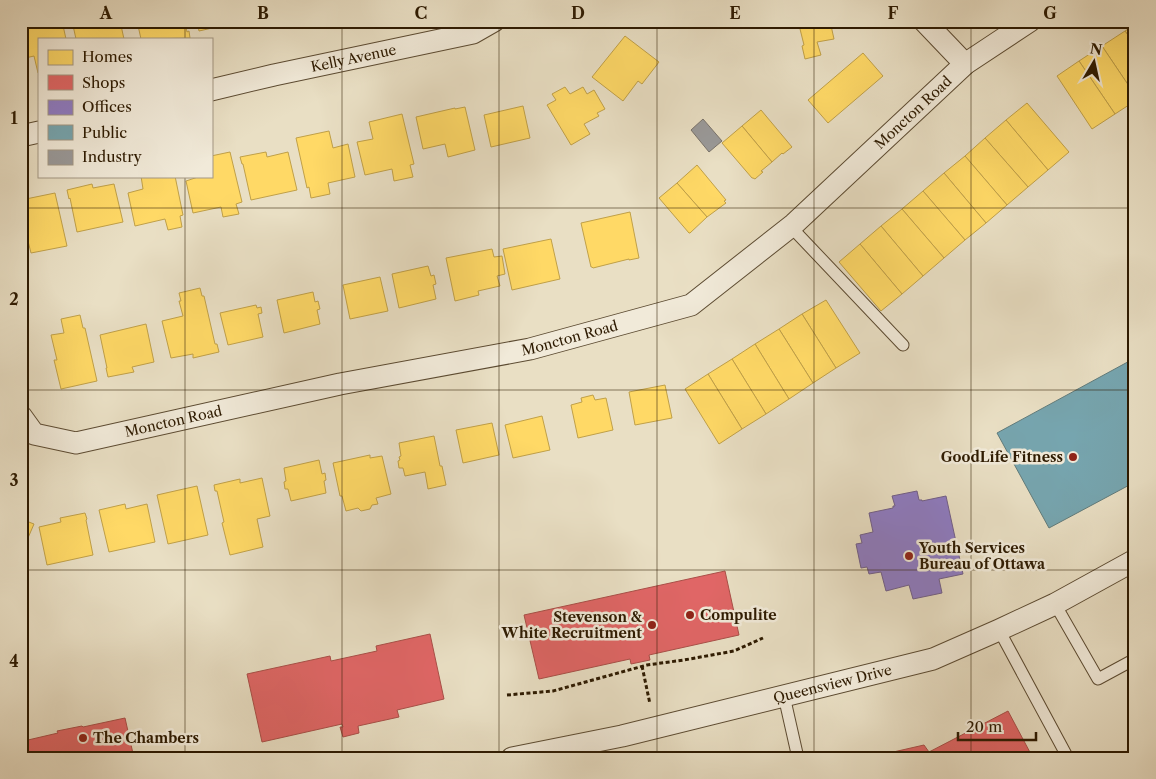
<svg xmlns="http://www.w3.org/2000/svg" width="1156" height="779" font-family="'Libre Caslon Text',serif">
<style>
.homes{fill:#ffd966;stroke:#c0a048}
.shops{fill:#e06666;stroke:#aa4f48}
.offices{fill:#8e7cc3;stroke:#715f89}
.public{fill:#76a5af;stroke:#607b7b}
.industry{fill:#999;stroke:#79736b}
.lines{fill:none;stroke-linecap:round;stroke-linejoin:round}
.lane-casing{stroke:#5c4b32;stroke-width:13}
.street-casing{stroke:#5c4b32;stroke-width:23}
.path{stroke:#2d1a01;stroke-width:3;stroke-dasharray:4 2.5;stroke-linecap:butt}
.lane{stroke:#f1ead9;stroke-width:11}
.street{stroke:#f1ead9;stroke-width:21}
.grid{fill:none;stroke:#2d1a01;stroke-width:1;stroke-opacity:0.55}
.poi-dot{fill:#8f2418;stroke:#f1ead9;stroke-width:2}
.labels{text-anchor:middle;stroke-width:5;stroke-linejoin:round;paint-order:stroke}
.street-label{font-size:14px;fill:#2d1a01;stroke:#f1ead9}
.poi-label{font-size:14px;font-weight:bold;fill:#2d1a01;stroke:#f1ead9;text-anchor:start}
.neatline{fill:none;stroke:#2d1a01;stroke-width:2}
.grid-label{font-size:16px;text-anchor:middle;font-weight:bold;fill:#2d1a01}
</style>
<rect width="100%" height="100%" fill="#e9dfc4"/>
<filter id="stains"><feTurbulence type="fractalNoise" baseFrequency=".004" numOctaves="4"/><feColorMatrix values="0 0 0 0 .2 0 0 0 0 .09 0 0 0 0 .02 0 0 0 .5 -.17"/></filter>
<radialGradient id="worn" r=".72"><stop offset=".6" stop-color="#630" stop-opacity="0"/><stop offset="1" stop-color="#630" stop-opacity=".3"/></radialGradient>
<!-- homes -->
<g class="homes">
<path d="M35 21H62L66 39H39V72L38 73 34 56 21 59V24Z"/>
<path d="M72 21H120L124 39H76Z"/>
<path d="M137 21H185L187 32 189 31 190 38 141 39Z"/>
<path d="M197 21H234V23L199 31Z"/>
<path d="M781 21H830L834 39 817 42 821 55 805 59 802 46 804 45 798 21 782 25Z"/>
<path d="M1135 25V45L1125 31Z"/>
<path d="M1125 31 1135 45V95L1102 46Z"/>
<path d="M625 36 659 62 642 84 638 81 623 101 592 77Z"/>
<path d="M1102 46 1135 95V101L1115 114 1079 61Z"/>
<path d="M863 53 883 76 828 123 808 100Z"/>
<path d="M1079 61 1115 114 1092 129 1057 76Z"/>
<path d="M565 87 570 94 583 87 587 94 594 90 605 109 597 113 599 116 584 124 590 134 571 145 547 105 556 100 552 94Z"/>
<path d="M1027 103 1069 152 1048 170 1006 120Z"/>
<path d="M523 106 530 138 491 147 484 115Z"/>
<path d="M465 107 475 150 448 157 445 144 423 149 416 117 455 108V109Z"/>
<path d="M761 110 792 147 783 154 782 153 772 162 742 126Z"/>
<path d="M402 114 414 164 410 165 413 177 394 181 392 169 365 175 357 142 373 139 369 122Z"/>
<path d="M1006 120 1048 170 1028 187 985 138Z"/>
<path d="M742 126 772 162 761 171 763 172 755 179 753 178H752L722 143Z"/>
<path d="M329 131 333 148 348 144 355 177 328 183 330 194 311 198 309 187 307 188 296 138Z"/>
<path d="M985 138 1028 187 1007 205 965 156Z"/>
<path d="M230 152 242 202 236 204 239 214 223 217 221 207 193 213 186 181 201 176H211V156Z"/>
<path d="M266 152 267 157 288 152 297 190 251 200 243 164H242L240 157Z"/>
<path d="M965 156 1007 205 986 223 944 173Z"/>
<path d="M697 165 726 200 724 201 726 203 707 217 677 183Z"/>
<path d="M944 173 986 223 965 240 923 191Z"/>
<path d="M141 176H175L183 215 180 216 182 227 168 230 165 219 135 226 128 193 143 189Z"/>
<path d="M677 183 707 217 690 233H689L659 198Z"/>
<path d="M92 184 93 188 114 184 123 222 77 232 70 198 69 199 67 190Z"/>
<path d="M923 191 965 240 944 258 902 209Z"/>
<path d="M55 193 67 246 31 253 24 225 26 224 21 200Z"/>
<path d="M902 209 944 258 923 276 881 226Z"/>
<path d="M630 212 639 258 629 260V259L593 268 592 267H591L581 223Z"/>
<path d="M881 226 923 276 902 294 860 244Z"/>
<path d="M551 239 560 279 512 290 503 249Z"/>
<path d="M860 244 902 294 881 311 839 262Z"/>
<path d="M492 249 494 257 502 256 505 274 497 276 500 286 478 291 479 295 455 301 446 258Z"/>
<path d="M428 266 431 276 434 275 436 284 433 285 436 299 399 308 392 274Z"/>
<path d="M380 277 388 311 350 319 343 285Z"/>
<path d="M200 288 202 296H204L215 344H217L219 352 193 358V354L171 358 162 321 183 316 179 301H181L179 293Z"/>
<path d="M313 292 315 302 318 301 320 309 317 310 320 324 284 333 277 300Z"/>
<path d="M826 300 860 353 836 368 802 314Z"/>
<path d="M256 305 257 308 261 307 262 313 258 314 263 337 228 345 220 313Z"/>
<path d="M802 314 836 368 813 383 779 329Z"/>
<path d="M80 315 83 328H85L97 381 61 389 54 360H57L51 335 64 333 61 319Z"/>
<path d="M146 324 154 362 132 367 134 372 108 377 106 368H107L100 335Z"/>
<path d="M779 329 813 383 789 399 755 344Z"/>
<path d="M755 344 789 399 766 414 732 359Z"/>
<path d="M732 359 766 414 742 429 708 374Z"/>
<path d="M708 374 742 429 719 444 685 389Z"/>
<path d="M665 385 672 418 635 425 629 392Z"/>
<path d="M593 395 595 400 606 398 613 430 578 438 571 405 582 402 581 398Z"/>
<path d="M542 416 550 450 513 458 505 425Z"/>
<path d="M492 423 499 455 463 463 456 430Z"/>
<path d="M434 436 440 466H442L446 485 428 489 425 472 405 476 403 468H399L398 461 400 460 399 457 401 456 399 443Z"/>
<path d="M370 455V458L382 456 391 494 376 498 378 504 372 505 370 509 361 511 358 508 346 511 342 496H340L333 463Z"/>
<path d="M319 460 322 474 325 473 326 480 324 481 326 493 291 501 288 489H285L284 482 286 481 284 468Z"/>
<path d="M262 478 270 516 257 519 263 547 230 555 222 523 224 522 217 491H215L214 485 240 479V483Z"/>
<path d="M197 486 208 535 168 544 157 495Z"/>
<path d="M125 504 126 509 147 504 155 542 109 552 99 510Z"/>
<path d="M85 513 87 519 86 520 93 555 47 565 39 527 61 522 60 518Z"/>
<path d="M21 519 34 524 21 554Z"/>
</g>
<!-- shops -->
<g class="shops">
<path d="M725 571 739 635 649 655 650 660 631 664 630 659 539 679 524 615Z"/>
<path d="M430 634 444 699 397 710 399 717 358 726 359 733 343 737 340 727H343L342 724 262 742 247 674 330 656 331 661 377 651 376 646Z"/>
<path d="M1008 711 1033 758H867L924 745 929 752Z"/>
<path d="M125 718 134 758H21V739L28 737V740L58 733 57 731 82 726 83 727Z"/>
</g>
<!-- offices -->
<path class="offices" d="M917 491 919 500H922V501L946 496 963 574 939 579 942 593 913 599 909 585 886 591 881 572 869 574 867 567 861 568 856 544 862 543 860 535 873 532 869 513 893 508V506H895L892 496Z"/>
<!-- public -->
<path class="public" d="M1135 358V482L1049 528 997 433Z"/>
<!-- industry -->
<path class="industry" d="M703 119 722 141 709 152 691 130Z"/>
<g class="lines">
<!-- lane casing -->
<g class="lane-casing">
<g id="lane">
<path d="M791 227 903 345"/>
<path d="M1055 604 1098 679 1135 659"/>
<path d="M999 630 1068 758"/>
<path d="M784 696 798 758"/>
</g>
</g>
<!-- street casing -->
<g class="street-casing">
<g id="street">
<path d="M924 21 965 64"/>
<path id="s1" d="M211 90 274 75 473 33 494 21"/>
<path d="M21 136 39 132"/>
<path id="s2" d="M21 416 34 434 76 443 340 384 530 349 691 305 794 224 965 64 1030 21"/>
<path id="s3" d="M512 758 622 736 933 659 999 630 1055 604 1135 560"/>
</g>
</g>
<!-- path -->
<g class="path">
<path d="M642 666 650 704"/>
<path d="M507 695 553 691 647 665 684 660 734 651 763 638"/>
</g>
<!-- lane -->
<use href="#lane" class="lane"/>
<!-- street -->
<use href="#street" class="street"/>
</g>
<!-- grid -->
<path class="grid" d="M185 21V39M342 21V758M499 21V758M657 21V758M814 21V758M971 21V758M185 176V758M21 208H1135M21 390H1135M21 570H1135"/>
<!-- markers -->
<g class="poi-dot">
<circle cx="1073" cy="457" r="5"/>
<circle cx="909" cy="556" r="5"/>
<circle cx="690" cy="615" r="5"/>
<circle cx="652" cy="625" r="5"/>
<circle cx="83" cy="738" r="5"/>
</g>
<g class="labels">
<!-- street labels -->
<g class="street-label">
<text dy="5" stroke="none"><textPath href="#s1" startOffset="146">Kelly Avenue</textPath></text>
<text dy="5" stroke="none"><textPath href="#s2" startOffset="990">Moncton Road</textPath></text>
<text dy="5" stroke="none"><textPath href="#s2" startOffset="570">Moncton Road</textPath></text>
<text dy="5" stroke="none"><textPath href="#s2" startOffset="165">Moncton Road</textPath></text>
<text dy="5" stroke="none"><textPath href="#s3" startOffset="329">Queensview Drive</textPath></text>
</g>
<!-- poi labels -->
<g class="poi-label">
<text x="1063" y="462" text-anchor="end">GoodLife Fitness</text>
<text x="919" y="553">Youth Services<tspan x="919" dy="16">Bureau of Ottawa</tspan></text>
<text x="700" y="620">Compulite</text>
<text x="642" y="622" text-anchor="end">Stevenson &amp;<tspan x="642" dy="16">White Recruitment</tspan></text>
<text x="93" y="743">The Chambers</text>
</g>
</g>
<!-- margin -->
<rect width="1156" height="779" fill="none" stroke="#e9dfc4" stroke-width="55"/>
<!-- legend -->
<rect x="38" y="38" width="175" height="140" fill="#f1ead9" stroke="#a39783"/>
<rect x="48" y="50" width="25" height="15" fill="#ffd966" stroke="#a39783"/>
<text x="82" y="62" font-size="15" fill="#2d1a01">Homes</text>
<rect x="48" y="75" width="25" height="15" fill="#e06666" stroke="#a39783"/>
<text x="82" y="88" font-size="15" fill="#2d1a01">Shops</text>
<rect x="48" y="100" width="25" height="15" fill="#8e7cc3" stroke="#a39783"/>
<text x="82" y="112" font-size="15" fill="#2d1a01">Offices</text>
<rect x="48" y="125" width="25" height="15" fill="#76a5af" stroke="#a39783"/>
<text x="82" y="138" font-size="15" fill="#2d1a01">Public</text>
<rect x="48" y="150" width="25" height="15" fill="#999999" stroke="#a39783"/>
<text x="82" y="162" font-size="15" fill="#2d1a01">Industry</text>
<!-- north arrow -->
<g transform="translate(1094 62) rotate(9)" stroke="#f1ead9" stroke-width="4" paint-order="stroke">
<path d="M0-4L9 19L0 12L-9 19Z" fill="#2d1a01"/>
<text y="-8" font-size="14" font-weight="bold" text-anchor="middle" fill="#2d1a01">N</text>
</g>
<!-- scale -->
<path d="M958 732v8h78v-8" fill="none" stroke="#2d1a01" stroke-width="2.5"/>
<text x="966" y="732" font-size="15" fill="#2d1a01" stroke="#f1ead9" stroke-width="4" paint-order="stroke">20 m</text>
<rect x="28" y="28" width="1100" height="724" class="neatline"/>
<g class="grid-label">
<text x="106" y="19">A</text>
<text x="263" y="19">B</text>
<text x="421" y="19">C</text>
<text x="578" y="19">D</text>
<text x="735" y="19">E</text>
<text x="893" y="19">F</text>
<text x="1050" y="19">G</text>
<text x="14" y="124">1</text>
<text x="14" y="305">2</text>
<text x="14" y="486">3</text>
<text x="14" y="667">4</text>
</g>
<rect width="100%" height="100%" filter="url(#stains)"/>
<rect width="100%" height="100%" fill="url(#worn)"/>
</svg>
